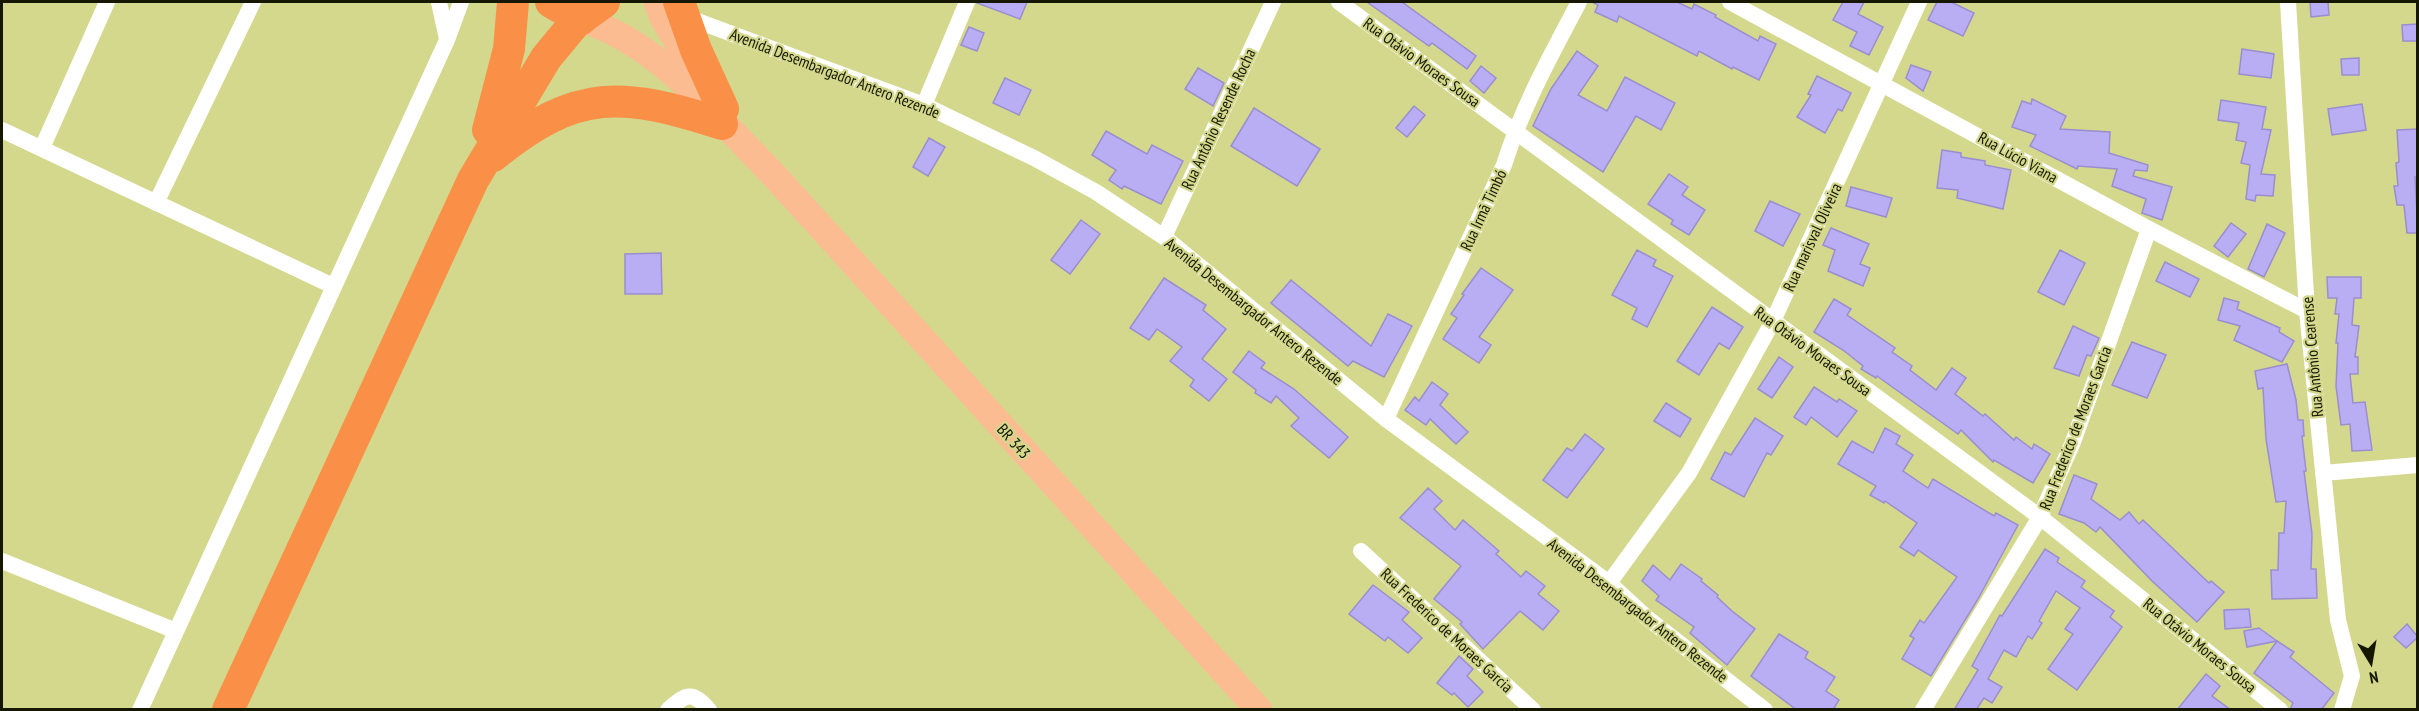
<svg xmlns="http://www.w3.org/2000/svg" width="2419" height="711" font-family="'PT Sans Narrow',sans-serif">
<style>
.building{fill:#b9aef3;stroke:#9a8ed0;stroke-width:1.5}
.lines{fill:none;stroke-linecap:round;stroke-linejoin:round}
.street{stroke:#fff;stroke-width:16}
.primary{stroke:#fcbc91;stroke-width:27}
.highway{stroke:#fa9048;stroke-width:32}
.labels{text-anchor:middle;stroke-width:4.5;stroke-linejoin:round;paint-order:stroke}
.street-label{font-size:16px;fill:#161700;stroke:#d3d88c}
</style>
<rect width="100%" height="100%" fill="#d3d88c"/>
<!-- building -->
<g class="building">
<path d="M1367 2H1402L1476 56 1467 69 1432 43 1429 46Z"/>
<path d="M1592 2H1677L1692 9 1694 4 1716 15 1715 17 1758 41 1760 36 1776 44 1759 80 1733 67 1732 69 1699 51 1697 56 1619 16 1617 22 1595 12 1598 5Z"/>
<path d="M1843 2H1864L1858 14 1883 27 1869 55 1850 46 1857 32 1833 20Z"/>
<path d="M1937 2H1951L1974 13 1963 36 1928 20Z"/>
<path d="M2310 2H2328L2329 15 2311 17Z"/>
<path d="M977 3V2H1027L1020 19Z"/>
<path d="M2418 24V41H2403L2402 25Z"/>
<path d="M969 27 984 33 977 51 961 45Z"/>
<path d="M2242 49 2274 54 2271 78 2239 74Z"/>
<path d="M1577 51 1598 66 1578 95 1607 111 1625 77 1675 103 1661 130 1636 116 1603 172 1533 126 1551 89Z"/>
<path d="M2359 58V75H2342L2341 59Z"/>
<path d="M1911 65 1931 72 1923 91 1906 78Z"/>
<path d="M1481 66 1496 78 1484 93 1470 81Z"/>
<path d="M1198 68 1224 83 1213 106 1185 89Z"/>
<path d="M1817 76 1851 93 1842 111 1838 109 1825 133 1797 117 1811 95 1808 94Z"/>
<path d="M1005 78 1031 90 1019 115 993 103Z"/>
<path d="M2032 99 2066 116 2060 129 2110 132 2109 153 2148 165 2147 171 2135 170 2133 176 2172 187 2162 220 2142 213 2146 199 2112 186 2117 169 2078 166 2077 169 2030 146 2036 135 2012 127 2022 101 2031 104Z"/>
<path d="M2221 100 2266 107 2262 129 2271 130 2261 174 2275 175 2273 196 2256 195 2255 201 2246 199 2250 165 2241 163 2246 142 2236 140 2239 123 2218 120Z"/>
<path d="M2362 104 2366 130 2332 135 2328 109Z"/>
<path d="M1414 106 1425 115 1407 137 1396 128Z"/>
<path d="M1254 108 1320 149 1297 186 1231 146Z"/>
<path d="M2418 129V177H2415L2418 233H2407L2404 205H2397L2394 186H2398L2396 163 2399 162 2397 130Z"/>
<path d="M1106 131 1147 154 1152 145 1183 161 1161 204 1124 186 1122 189 1109 180 1116 170 1092 155Z"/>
<path d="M929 138 945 147 928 176 913 167Z"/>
<path d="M1942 150 1961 153V157L1985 161V165L2011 170 2003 209 1957 198 1958 190 1937 188Z"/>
<path d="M1669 174 1688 187 1682 195 1705 210 1689 235 1671 224 1673 220 1648 204Z"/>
<path d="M1851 187 1892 198 1886 217 1846 206Z"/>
<path d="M1770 201 1800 214 1783 246 1755 231Z"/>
<path d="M1081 220 1100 234 1070 274 1051 260Z"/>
<path d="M2231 223 2246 234 2228 257 2214 246Z"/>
<path d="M2267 224 2285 233 2264 277 2248 269Z"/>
<path d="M1831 228 1869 244 1860 264 1870 268 1863 286 1828 271 1835 250 1823 245Z"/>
<path d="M1637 250 1656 260 1653 266 1673 276 1647 327 1632 319 1637 308 1612 295Z"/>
<path d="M2060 250 2085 263 2064 305 2038 292Z"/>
<path d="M661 253 662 294H625V254Z"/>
<path d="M2165 262 2199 279 2190 297 2156 281Z"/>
<path d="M1481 268 1513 290 1479 337 1491 345 1479 363 1443 339 1457 318 1451 314 1464 295 1462 294Z"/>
<path d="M2327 277H2361V298H2354L2352 325 2359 326 2355 357H2358V374H2350L2353 403 2365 402 2372 450 2352 451 2350 424 2341 425 2336 386 2338 343H2336L2339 314H2335L2337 298H2328Z"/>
<path d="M1164 278 1206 305 1203 310 1226 329 1202 359 1227 379 1209 401 1190 386 1194 380 1170 361 1182 347 1157 329 1149 340 1130 328Z"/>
<path d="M1291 280 1371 346 1388 314 1412 326 1384 377 1353 361 1348 366 1271 303Z"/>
<path d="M2224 298 2239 302 2237 309 2280 328 2279 332 2294 341 2282 362 2234 340 2240 326 2218 320Z"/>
<path d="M1834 299 1851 309 1847 315 1895 348 1892 352 1912 366 1910 370 1936 390 1952 368 1966 378 1955 394 1983 416 1985 414 2014 440 2016 437 2032 449 2034 444 2050 454 2033 483 1994 460 1993 462 1961 430 1958 434 1877 376 1876 378 1861 369 1863 366 1843 350 1814 332Z"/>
<path d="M1712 307 1743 327 1729 349 1719 343 1699 375 1677 361Z"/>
<path d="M2073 326 2099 338 2091 356 2087 355 2079 376 2054 368Z"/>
<path d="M2132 342 2166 355 2147 398 2112 385Z"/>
<path d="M1249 351 1265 363 1261 368 1294 389 1348 437 1329 458 1291 426 1299 418 1276 396 1271 403 1255 393 1256 390 1233 372Z"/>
<path d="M1779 357 1793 367 1772 398 1758 389Z"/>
<path d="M2287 364 2296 400 2298 420H2303L2304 436H2302L2306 471H2304L2312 534 2311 569H2316L2317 598 2272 599 2271 570H2278L2279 533H2284L2286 501 2276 502 2266 439 2263 388 2258 389 2255 371Z"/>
<path d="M1432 382 1448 394 1440 405 1468 432 1456 444 1430 419 1426 425 1405 410 1415 397 1419 401Z"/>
<path d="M1814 387 1837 402 1839 399 1857 411 1837 437 1811 417 1806 425 1794 417Z"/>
<path d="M1666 403 1691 419 1680 437 1654 421Z"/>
<path d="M1755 418 1783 436 1771 455 1767 453 1744 497 1711 479 1725 452 1731 455Z"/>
<path d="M1885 428 1900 436 1896 444 1913 455 1903 471 1928 488 1933 479 1994 516 1996 513 2018 525 1978 599 1931 676 1902 659 1914 638 1910 636 1920 620 1924 623 1957 577 1918 550 1914 556 1900 547 1917 523 1885 501 1884 503 1870 495 1876 486 1838 464 1852 441 1873 453Z"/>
<path d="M1585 434 1604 449 1567 498 1543 480 1567 448 1572 451Z"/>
<path d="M2074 475 2097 484 2091 499 2120 520 2129 512 2139 524 2143 520 2209 583 2211 581 2224 592 2197 622 2152 581 2100 527 2096 532 2084 523 2059 514Z"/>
<path d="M1428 488 1442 501 1434 509 1455 530 1463 520 1499 551 1496 554 1521 577 1526 571 1545 586 1538 594 1559 611 1543 630 1520 611 1483 649 1460 624 1462 622 1434 599 1461 566 1400 518Z"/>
<path d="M2045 549 2059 558 2057 562 2085 581 2081 587 2114 611 2110 617 2122 627 2077 690 2048 669 2073 634 2065 629 2080 608 2056 591 2039 621 2042 623 2032 639 2028 636 2016 657 2004 650 1988 679 2002 687 1992 703 1984 698 1976 710H1954L1978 670 1972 666 2000 615 2002 616Z"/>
<path d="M1681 564 1702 579 1701 581 1718 595 1717 597 1732 611 1755 629 1727 665 1690 633 1694 627 1656 600 1659 596 1642 581 1653 565 1670 580Z"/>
<path d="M1373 585 1409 612 1402 620 1422 638 1408 653 1388 637 1385 641 1349 614Z"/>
<path d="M2249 609 2251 627 2225 629 2224 610Z"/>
<path d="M2407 624 2418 637 2406 648 2394 637Z"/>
<path d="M2259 628 2277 641 2247 647 2244 631Z"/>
<path d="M1779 634 1808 652 1805 658 1835 677 1826 691 1839 700 1833 710H1797L1751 676Z"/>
<path d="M2277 641 2294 652 2290 657 2334 693 2321 710H2290L2293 703 2254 673Z"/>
<path d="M1459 656 1473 669 1467 676 1483 692 1468 707 1454 693 1452 695 1437 683Z"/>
<path d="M2206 674 2220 686 2212 696 2231 710H2177Z"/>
</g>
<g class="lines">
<!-- street -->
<g class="street">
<path d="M439 2 447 39"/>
<path d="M1339 2 2040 517 2280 710"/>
<path d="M1730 2 2149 229 2307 311"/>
<path d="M2288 2 2307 311 2338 620 2352 676 2342 710"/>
<path d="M684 16 924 105 1034 158 1096 192 1164 237 1386 419 1609 583 1646 617 1765 710"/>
<path d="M924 105 967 2"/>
<path d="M2 130 333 286"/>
<path d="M42 148 107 2"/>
<path d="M156 203 253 2"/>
<path d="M1164 237 1273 2"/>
<path d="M1386 419 1504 165C1522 107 1551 55 1579 2"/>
<path d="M2323 473 2418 465"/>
<path d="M1361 551 1533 710"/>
<path d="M2 561 171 629"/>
<path d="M1609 583 1689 473 1773 321 1919 2"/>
<path d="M140 710 447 40 461 2"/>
<path d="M668 710C686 694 692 690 709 710"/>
<path d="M1923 710 2040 517 2073 442 2149 229"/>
</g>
<!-- primary -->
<g class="primary">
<path d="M657 2 663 18 696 74"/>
<path d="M581 19C664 46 712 114 771 172L1259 710"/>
</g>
<!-- highway -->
<g class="highway">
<path d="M551 2 581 19"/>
<path d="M679 2 696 50 723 109"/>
<path d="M488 130 509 49 513 2"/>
<path d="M493 156C578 87 622 92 722 124"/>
<path d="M228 710 473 180 546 58 575 23 604 2"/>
</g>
</g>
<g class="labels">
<!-- street labels -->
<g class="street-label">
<text transform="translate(1422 62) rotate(36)" y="6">Rua Otávio Moraes Sousa</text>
<text transform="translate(835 73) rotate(21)" y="6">Avenida Desembargador Antero Rezende</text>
<text transform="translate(1218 119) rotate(-65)" y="6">Rua Antônio Resende Rocha</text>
<text transform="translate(2018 157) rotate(29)" y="6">Rua Lúcio Viana</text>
<text transform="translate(1483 210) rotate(-65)" y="6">Rua Irmã Timbó</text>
<text transform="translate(1812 237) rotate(-65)" y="6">Rua marisval Oliveira</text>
<text transform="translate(1254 311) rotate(39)" y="6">Avenida Desembargador Antero Rezende</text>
<text transform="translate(1813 351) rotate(36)" y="6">Rua Otávio Moraes Sousa</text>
<text transform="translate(2312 357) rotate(-95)" y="6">Rua Antônio Cearense</text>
<text transform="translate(2075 428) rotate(-69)" y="6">Rua Frederico de Moraes Garcia</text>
<text transform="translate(1014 441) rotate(48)" y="6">BR 343</text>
<text transform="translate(1638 610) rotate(38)" y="6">Avenida Desembargador Antero Rezende</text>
<text transform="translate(1447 630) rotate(43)" y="6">Rua Frederico de Moraes Garcia</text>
<text transform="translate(2200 645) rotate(39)" y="6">Rua Otávio Moraes Sousa</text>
</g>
</g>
<!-- border -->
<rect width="2419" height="711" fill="none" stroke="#161700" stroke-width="6"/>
<!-- north arrow -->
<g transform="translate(2371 663) rotate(169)" stroke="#d3d88c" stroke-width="4.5" paint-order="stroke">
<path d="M0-4.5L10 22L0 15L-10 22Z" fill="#161700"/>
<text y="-9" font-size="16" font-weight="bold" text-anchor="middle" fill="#161700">N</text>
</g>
</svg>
